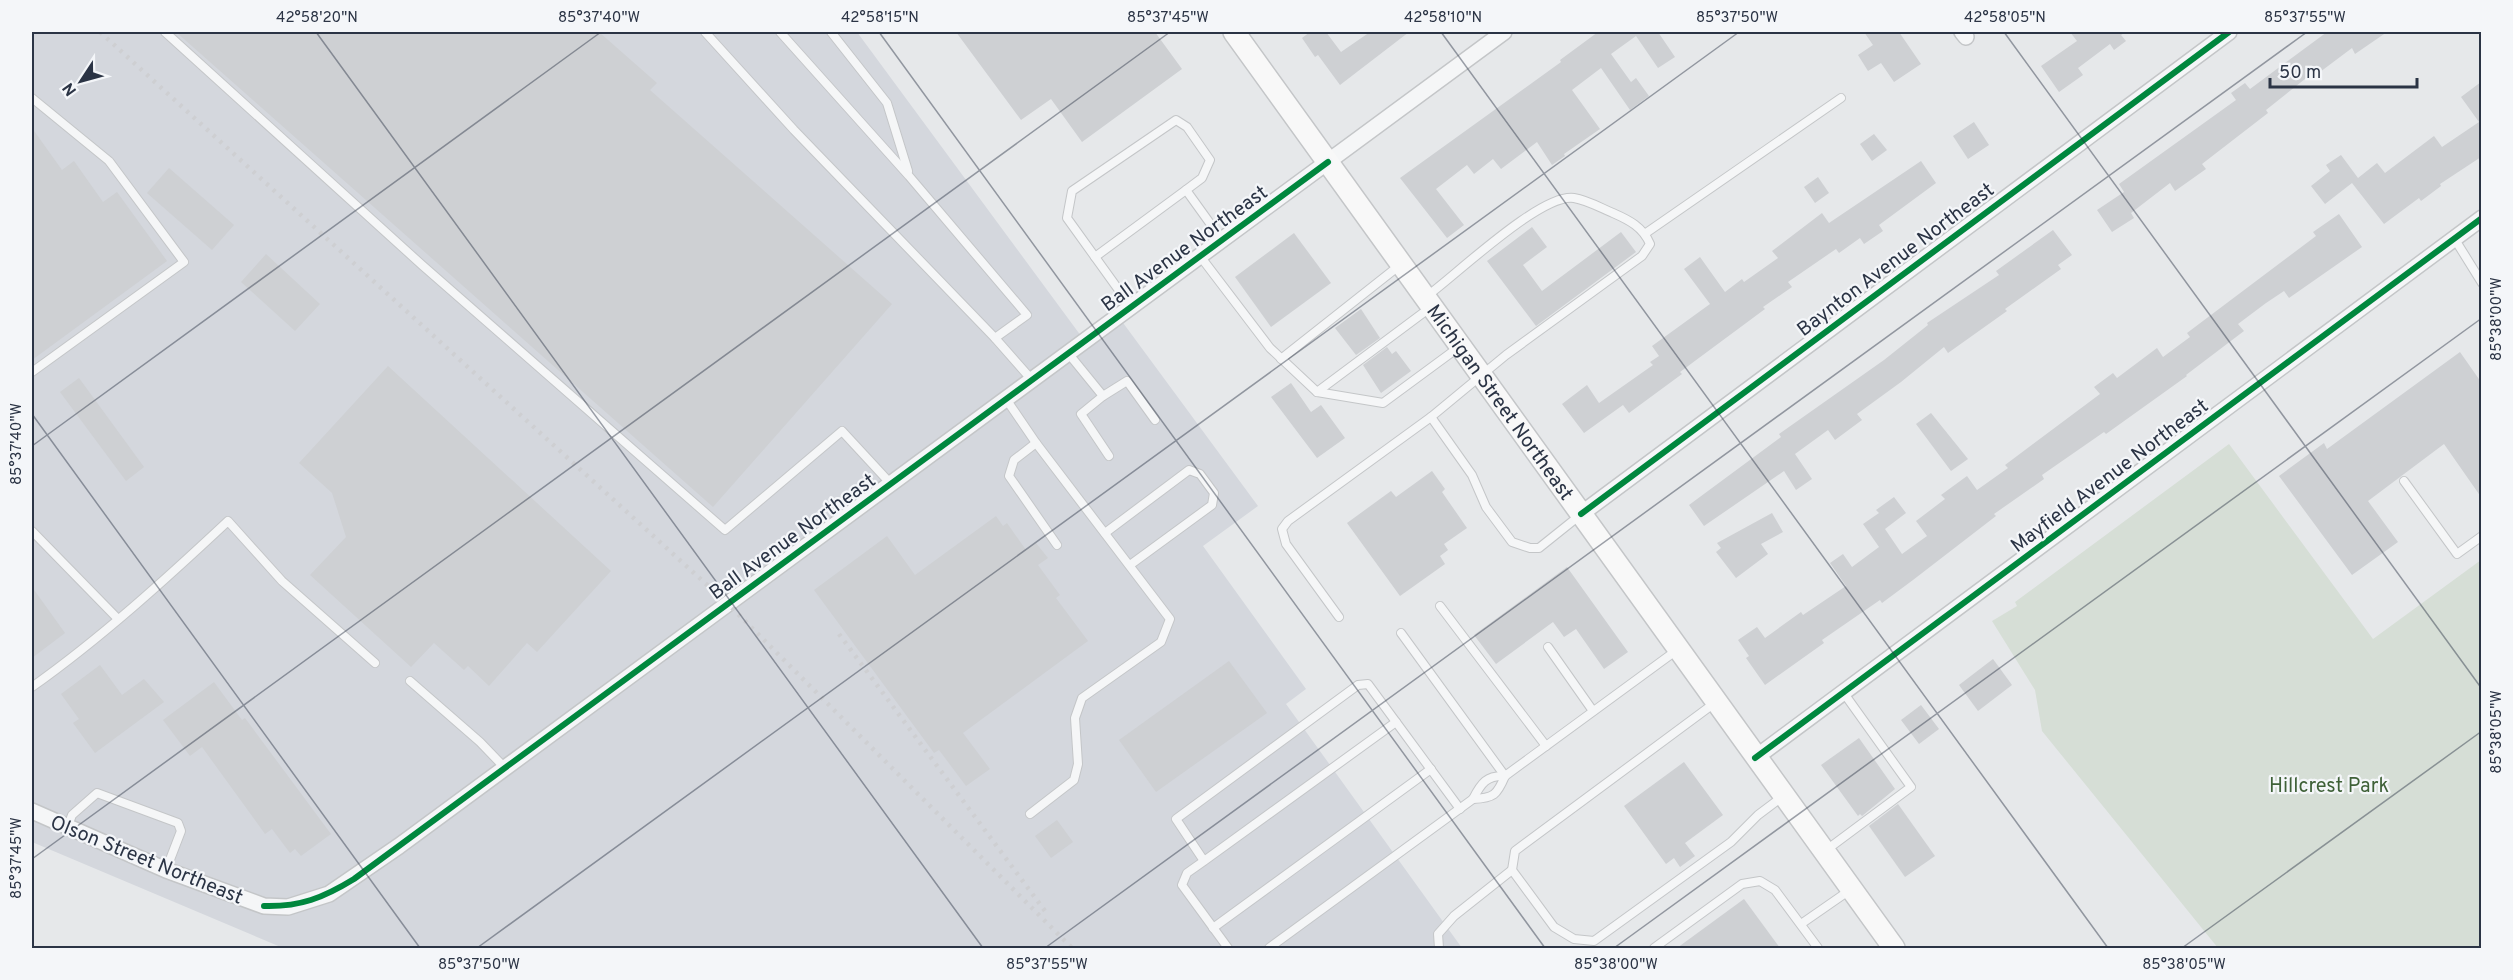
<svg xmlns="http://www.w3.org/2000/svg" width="2513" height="980" font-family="Overpass,sans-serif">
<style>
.built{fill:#d4d7dd}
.green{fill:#d6ded6}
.building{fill:#ced0d3}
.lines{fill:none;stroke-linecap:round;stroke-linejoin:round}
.service-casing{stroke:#c4c6c8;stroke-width:10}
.minor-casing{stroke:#c4c6c8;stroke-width:18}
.secondary-casing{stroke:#c4c6c8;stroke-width:24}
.service{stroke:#f5f6f7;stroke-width:8}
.minor{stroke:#f5f6f7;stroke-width:15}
.secondary{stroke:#f8f8f8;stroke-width:21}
.rail{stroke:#cecfd2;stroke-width:4.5;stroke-dasharray:3 6;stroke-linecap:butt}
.cycleway-casing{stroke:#f4f6f9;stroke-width:10}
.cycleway{stroke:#00873e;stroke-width:6}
.ticks{fill:none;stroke:#2b3445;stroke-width:1.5;stroke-opacity:0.45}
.labels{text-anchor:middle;stroke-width:4.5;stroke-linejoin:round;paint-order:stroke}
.street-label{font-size:20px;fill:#2b3445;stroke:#f4f6f9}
.park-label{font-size:20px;fill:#3f6138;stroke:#f4f6f9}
.neatline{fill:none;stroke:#2b3445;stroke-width:2}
.ticks-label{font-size:15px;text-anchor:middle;fill:#2b3445}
</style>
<rect width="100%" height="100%" fill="#e6e8ea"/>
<!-- built -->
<path class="built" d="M32 32H857L1084 340 1118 316 1258 506 1203 546 1306 689 1286 704 1462 948H283L32 842Z"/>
<!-- green -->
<path class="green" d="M2229 444 2373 639 2481 560V948H2218L2042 731 2035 690 1992 621 2017 606 2015 602Z"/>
<!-- building -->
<g class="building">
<path d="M176 32H599L657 83 650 90 892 304 713 507Z"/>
<path d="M956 32H1155L1182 69 1082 142 1051 99 1021 120Z"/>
<path d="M1310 32H1326L1341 52 1370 32H1409L1340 85 1318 55 1315 57 1302 38Z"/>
<path d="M1598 32H1658L1675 57 1658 68 1636 36 1611 54 1631 82 1636 78 1649 96 1630 110 1601 68 1572 90 1600 129 1564 154 1565 156 1552 165 1537 142 1501 169 1493 159 1474 174 1467 165 1436 189 1464 225 1447 238 1400 178 1561 62 1560 60Z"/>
<path d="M1864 32H1899L1921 64 1894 82 1881 63 1868 71 1858 55 1873 45Z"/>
<path d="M2070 32H2126L2121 35 2126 41 2114 50 2110 44 2078 68 2083 75 2059 92 2041 66 2077 41Z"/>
<path d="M2327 32H2387L2355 54 2352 48 2312 78 2310 75 2266 110 2268 113 2202 164 2206 169 2175 191 2170 183 2131 213 2134 218 2112 232 2097 210 2124 192 2119 184 2236 100 2231 93 2245 83 2250 89Z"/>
<path d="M2481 82V157L2440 184 2441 186 2421 201 2419 198 2384 224 2352 183 2325 204 2311 186 2330 171 2326 165 2341 155 2358 178 2377 163 2385 173 2434 136 2442 147 2479 122 2461 97Z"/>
<path d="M1974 122 1989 145 1968 159 1953 136Z"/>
<path d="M32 128 62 170 74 161 103 202 117 192 167 261 32 360Z"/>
<path d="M1874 134 1887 150 1872 161 1860 144Z"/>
<path d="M1921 161 1936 183 1879 225 1883 231 1864 244 1860 238 1839 253 1836 249 1788 282 1792 287 1763 307 1765 309 1680 372 1682 374 1629 413 1623 405 1584 433 1562 404 1587 385 1599 403 1653 365 1650 362 1659 356 1652 346 1710 304 1684 269 1700 257 1725 292 1742 279 1744 282 1778 258 1772 251 1822 213 1829 223Z"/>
<path d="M169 168 234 225 212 250 147 193Z"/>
<path d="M1818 177 1829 193 1815 203 1804 187Z"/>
<path d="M2339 214 2362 247 2289 298 2284 291 2266 303 2238 324 2244 331 2186 375 2187 376 2106 434 2104 432 2042 475 2044 479 1994 514 1996 516 1913 580 1882 603 1880 600 1822 640 1824 643 1765 685 1746 658 1749 656 1738 640 1757 627 1765 638 1801 612 1803 615 1846 586 1830 563 1843 554 1852 567 1879 547 1863 524 1879 513 1876 510 1894 497 1906 513 1885 529 1902 554 1927 536 1916 521 1945 499 1941 495 1967 476 1977 490 2008 468 2005 465 2100 394 2094 387 2113 373 2117 378 2157 348 2163 357 2190 337 2187 333 2316 236 2313 232Z"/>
<path d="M1532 227 1547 247 1523 265 1542 291 1621 232 1636 252 1536 326 1487 261Z"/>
<path d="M2053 230 2072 255 2058 265 2061 269 2005 309 2007 311 1948 353 1944 347 1901 382 1857 414 1862 420 1835 440 1828 430 1795 454 1812 479 1796 490 1784 471 1704 526 1689 505 1781 437 1779 434 1884 360 1928 325 1927 323 1999 275 1996 271Z"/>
<path d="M1294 233 1331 283 1271 327 1235 277Z"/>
<path d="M266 254 320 304 295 331 241 282Z"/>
<path d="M1361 309 1380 338 1356 355 1335 328Z"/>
<path d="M1387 347 1392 354 1396 351 1411 371 1381 393 1363 365Z"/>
<path d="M2460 352 2481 382V497L2444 444 2368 501 2398 542 2352 575 2279 476 2324 443 2327 449Z"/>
<path d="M388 366 611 571 537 652 527 643 489 686 468 666 464 670 434 643 411 667 310 575 346 537 332 493 299 463Z"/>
<path d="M79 378 144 467 126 481 60 392Z"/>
<path d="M1291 383 1311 412 1321 405 1345 438 1317 458 1271 397Z"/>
<path d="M1931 413 1968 459 1951 471 1916 424Z"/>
<path d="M1432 471 1445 489 1442 492 1467 528 1444 544 1448 550 1440 556 1445 564 1400 596 1347 523 1391 491 1396 497Z"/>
<path d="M1772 513 1783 532 1761 544 1768 554 1736 578 1716 552 1721 548 1717 543Z"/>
<path d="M996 516 1003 526 1007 523 1026 550 1036 543 1048 558 1038 565 1060 595 1056 598 1088 641 963 733 990 769 966 786 939 750 934 753 814 590 887 536 915 575Z"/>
<path d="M1567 567 1628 652 1604 669 1576 629 1564 637 1553 622 1496 664 1474 635Z"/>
<path d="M32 587 65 633 32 658Z"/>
<path d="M1993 659 2012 685 1978 711 1959 685Z"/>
<path d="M1229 661 1267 713 1156 792 1119 740Z"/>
<path d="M100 665 122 695 144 679 164 702 95 753 73 723 79 719 61 694Z"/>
<path d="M214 682 242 720 245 718 331 834 301 856 295 849 290 853 272 829 265 834 202 747 190 756 163 720Z"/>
<path d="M1921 705 1939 729 1919 744 1901 720Z"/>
<path d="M1859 738 1895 789 1862 816 1860 814 1858 816 1821 765Z"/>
<path d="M1684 762 1723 815 1685 843 1695 856 1680 867 1674 858 1666 864 1624 806Z"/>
<path d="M1898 804 1935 856 1905 877 1869 826Z"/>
<path d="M1057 820 1073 842 1051 858 1035 836Z"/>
<path d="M1744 899 1780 948H1677Z"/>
</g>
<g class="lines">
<!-- service casing -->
<g class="service-casing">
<g id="service">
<path d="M165 32 422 265 725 530 842 431 891 484"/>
<path d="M705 32 794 130 995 338 1032 380"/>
<path d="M780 32 909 176 1027 315 995 338"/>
<path d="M831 32 887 103 908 171"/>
<path d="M32 98 109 161 184 262 32 372"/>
<path d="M1646 233 1841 98"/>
<path d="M2454 238 2482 283"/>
<path d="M1200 256 1270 348 1317 392 1383 403 1459 347"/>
<path d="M1095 257 1186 190"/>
<path d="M1131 307 1067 218 1072 191 1176 120 1187 127 1210 160 1202 178 1186 190 1222 240"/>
<path d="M1068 353 1103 396"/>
<path d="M1281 359 1400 265"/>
<path d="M1317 392 1431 307"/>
<path d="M1006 399 1036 443"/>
<path d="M1431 417 1472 475 1486 507 1512 542 1530 548H1539L1579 516"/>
<path d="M1109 456 1081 414 1103 396 1127 381 1155 420"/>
<path d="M2404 481 2457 554 2482 536"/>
<path d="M32 531 117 618"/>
<path d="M1105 533 1189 470 1200 474 1214 493 1212 505 1130 565"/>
<path d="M1440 606 1546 746"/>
<path d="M1339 617 1286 544 1282 529 1288 521 1431 417 1506 355 1642 256 1650 244C1643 227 1629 220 1613 213 1601 208 1587 200 1574 198 1541 193 1456 275 1427 296"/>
<path d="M1401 633 1505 776"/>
<path d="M1548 647 1593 711"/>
<path d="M410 681 480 742 505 768"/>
<path d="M32 687C101 638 166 579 228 521L282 581 375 663"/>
<path d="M1716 702 1515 851 1512 870 1554 927 1574 939 1594 941 1731 842 1758 815 1782 797"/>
<path d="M1396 722 1460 809"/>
<path d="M1473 799C1494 798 1497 795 1505 776L1677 650"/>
<path d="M1030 814 1074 780 1078 764 1075 718 1082 698 1161 642 1170 619 1036 443 1014 460 1009 476 1057 545"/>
<path d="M68 826 72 815 97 793 178 823 181 831 166 870"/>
<path d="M1825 851 1911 787 1843 692"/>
<path d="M1204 861 1176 819 1358 685 1368 684 1396 722 1204 861 1187 873 1182 885 1228 948"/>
<path d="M1801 924 1850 890"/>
<path d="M1213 928 1431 769"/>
<path d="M1269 948 1473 799C1481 783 1487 775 1505 776"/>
<path d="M1439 948 1438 934 1454 916 1512 870"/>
<path d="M1654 948 1742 884 1760 881 1775 890 1818 948"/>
</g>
</g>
<!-- minor casing -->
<g class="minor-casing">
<g id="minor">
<path d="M1962 32 1966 37"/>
<path d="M1581 514 2229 32"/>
<path d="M1755 758 2482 218"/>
<path d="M32 811 166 870 264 906 288 907 329 894 399 846 1504 32"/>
</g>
</g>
<!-- secondary casing -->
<g class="secondary-casing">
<g id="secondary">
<path id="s1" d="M1234 32 1894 948"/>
</g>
</g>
<!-- service -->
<use href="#service" class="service"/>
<!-- minor -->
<use href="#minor" class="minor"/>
<!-- secondary -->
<use href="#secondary" class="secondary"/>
<!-- rail -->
<g class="rail">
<path d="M100 32 728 604 1072 948"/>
<path d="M839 634 1045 911"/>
</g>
<!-- cycleway casing -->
<g class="cycleway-casing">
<g id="cycleway">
<path d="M1581 514 2229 32"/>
<path d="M1755 758 2482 218"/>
<path d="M264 906C300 907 323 898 354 879L1328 162"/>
</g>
</g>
<!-- cycleway -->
<use href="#cycleway" class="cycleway"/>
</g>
<!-- ticks -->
<path class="ticks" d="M32 32H33M316 32 983 948M879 32 1545 948M1441 32 2108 948M2004 32 2482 689M32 414 420 948M32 446 601 32M32 859 1170 32M477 948 1739 32M1045 948 2307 32M1614 948 2482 318M2182 948 2482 731"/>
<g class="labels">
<!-- street labels -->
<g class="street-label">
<text transform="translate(1184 248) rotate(-36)" y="7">Ball Avenue Northeast</text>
<text transform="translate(1895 259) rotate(-37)" y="7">Baynton Avenue Northeast</text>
<text dy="7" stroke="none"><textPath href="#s1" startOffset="456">Michigan Street Northeast</textPath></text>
<text transform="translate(2109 475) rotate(-37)" y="7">Mayfield Avenue Northeast</text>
<text transform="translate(792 536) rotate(-36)" y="7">Ball Avenue Northeast</text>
<text transform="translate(147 859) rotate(22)" y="7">Olson Street Northeast</text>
</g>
<!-- park labels -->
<g class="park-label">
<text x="2329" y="792">Hillcrest Park</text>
</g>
</g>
<!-- border -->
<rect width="2513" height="980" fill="none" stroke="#f4f6f9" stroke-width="66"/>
<!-- north arrow -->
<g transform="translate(81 81) rotate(234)" stroke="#f4f6f9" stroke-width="4.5" paint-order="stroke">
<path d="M0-4.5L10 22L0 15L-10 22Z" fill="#2b3445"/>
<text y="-9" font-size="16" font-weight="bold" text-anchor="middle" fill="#2b3445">N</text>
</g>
<!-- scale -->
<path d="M2270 78v9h147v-9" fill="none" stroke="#2b3445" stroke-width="3"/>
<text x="2279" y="78" font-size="18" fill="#2b3445" stroke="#f4f6f9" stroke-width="4.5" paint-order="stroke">50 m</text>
<rect x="33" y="33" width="2447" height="914" class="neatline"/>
<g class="ticks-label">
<text x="317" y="22">42°58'20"N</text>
<text x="599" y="22">85°37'40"W</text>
<text x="880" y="22">42°58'15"N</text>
<text x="1168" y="22">85°37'45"W</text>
<text x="1443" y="22">42°58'10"N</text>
<text x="1737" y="22">85°37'50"W</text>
<text x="2005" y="22">42°58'05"N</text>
<text x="2305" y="22">85°37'55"W</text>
<text transform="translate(2496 319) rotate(-90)" y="5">85°38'00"W</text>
<text transform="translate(16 444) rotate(-90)" y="5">85°37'40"W</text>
<text transform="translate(2496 732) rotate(-90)" y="5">85°38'05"W</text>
<text transform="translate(16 858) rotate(-90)" y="5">85°37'45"W</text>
<text x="479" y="969">85°37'50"W</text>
<text x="1047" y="969">85°37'55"W</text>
<text x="1616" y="969">85°38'00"W</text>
<text x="2184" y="969">85°38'05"W</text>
</g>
</svg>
